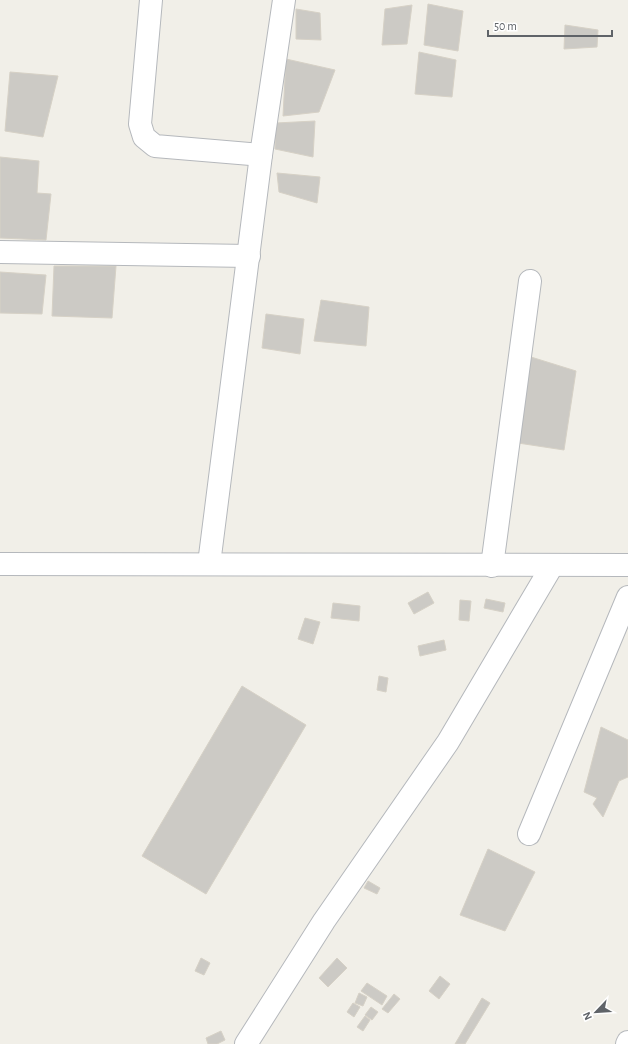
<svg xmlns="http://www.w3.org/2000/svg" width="628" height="1044" font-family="'Alegreya Sans',sans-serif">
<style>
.building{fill:#cccac5;stroke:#d6d1c6}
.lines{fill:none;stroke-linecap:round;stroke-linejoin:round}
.minor-casing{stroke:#b5b8bc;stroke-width:24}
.minor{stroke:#fff;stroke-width:22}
</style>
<rect width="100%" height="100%" fill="#f1efe8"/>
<!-- building -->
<g class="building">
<path d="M428 4 463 11 458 51 424 45Z"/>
<path d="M412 5 407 44 382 45 385 9Z"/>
<path d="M296 9 320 13 321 40 296 39Z"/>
<path d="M565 25 598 30 597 47 564 49Z"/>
<path d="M419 52 456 60 452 97 415 94Z"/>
<path d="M286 59 335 70 319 112 283 116Z"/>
<path d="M10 72 58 76 43 137 5 131Z"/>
<path d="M315 121 313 157 275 149 276 123Z"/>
<path d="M0 157 39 161 37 193 51 194 46 240 0 238Z"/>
<path d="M277 173 320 177 317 203 279 192Z"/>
<path d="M54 266H116L112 318 52 316Z"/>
<path d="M0 272 46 275 42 314 0 313Z"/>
<path d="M321 300 369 307 366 346 314 341Z"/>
<path d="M266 314 304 319 300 354 262 348Z"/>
<path d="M531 357 576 371 564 450 518 443Z"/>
<path d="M428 592 434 603 414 614 408 603Z"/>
<path d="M486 599 505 603 503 612 484 608Z"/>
<path d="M460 600 471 601 469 621 459 620Z"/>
<path d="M333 603 360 606 359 621 331 618Z"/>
<path d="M305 618 320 622 313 644 298 639Z"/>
<path d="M444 640 446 650 420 656 418 646Z"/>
<path d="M379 676 388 678 386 692 377 690Z"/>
<path d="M242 686 306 725 206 894 142 856Z"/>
<path d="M601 727 628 740V777L619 781 603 817 593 804 597 798 584 792Z"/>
<path d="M488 849 535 872 505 931 460 915Z"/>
<path d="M368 881 380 888 377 894 364 888Z"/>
<path d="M201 958 210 963 204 975 195 971Z"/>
<path d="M337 958 347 968 328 987 319 978Z"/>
<path d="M440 976 450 984 439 999 429 991Z"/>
<path d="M367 983 387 996 382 1005 361 991Z"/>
<path d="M359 993 367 997 363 1006 355 1003Z"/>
<path d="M394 994 400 999 388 1013 382 1009Z"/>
<path d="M482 998 490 1003 465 1044H455Z"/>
<path d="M353 1003 360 1007 354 1017 347 1012Z"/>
<path d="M371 1007 378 1012 372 1020 365 1015Z"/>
<path d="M365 1016 370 1020 363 1031 357 1027Z"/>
<path d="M221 1031 225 1040 217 1044H208L206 1038Z"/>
</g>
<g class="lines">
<!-- minor casing -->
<g class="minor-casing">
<g id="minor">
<path d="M151 0 140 124 144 137 155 146 261 155"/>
<path d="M0 252 249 256"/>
<path d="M0 564 628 565"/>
<path d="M209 564 261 155 284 0"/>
<path d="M492 566 530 281"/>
<path d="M529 834 628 597"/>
<path d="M246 1044 324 921 448 742 552 566"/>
<path d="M627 1044 628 1042"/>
</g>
</g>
<!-- minor -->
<use href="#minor" class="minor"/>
</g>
<!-- north arrow -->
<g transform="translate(596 1012) rotate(245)" stroke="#ffffff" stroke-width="3" paint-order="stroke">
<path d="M0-3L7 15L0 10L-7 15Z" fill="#5f6368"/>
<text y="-6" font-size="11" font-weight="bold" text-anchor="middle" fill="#5f6368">N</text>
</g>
<!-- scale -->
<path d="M488 30v6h124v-6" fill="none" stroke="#5f6368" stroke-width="2"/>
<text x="494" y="30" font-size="12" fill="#5f6368" stroke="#ffffff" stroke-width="3" paint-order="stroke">50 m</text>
</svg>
